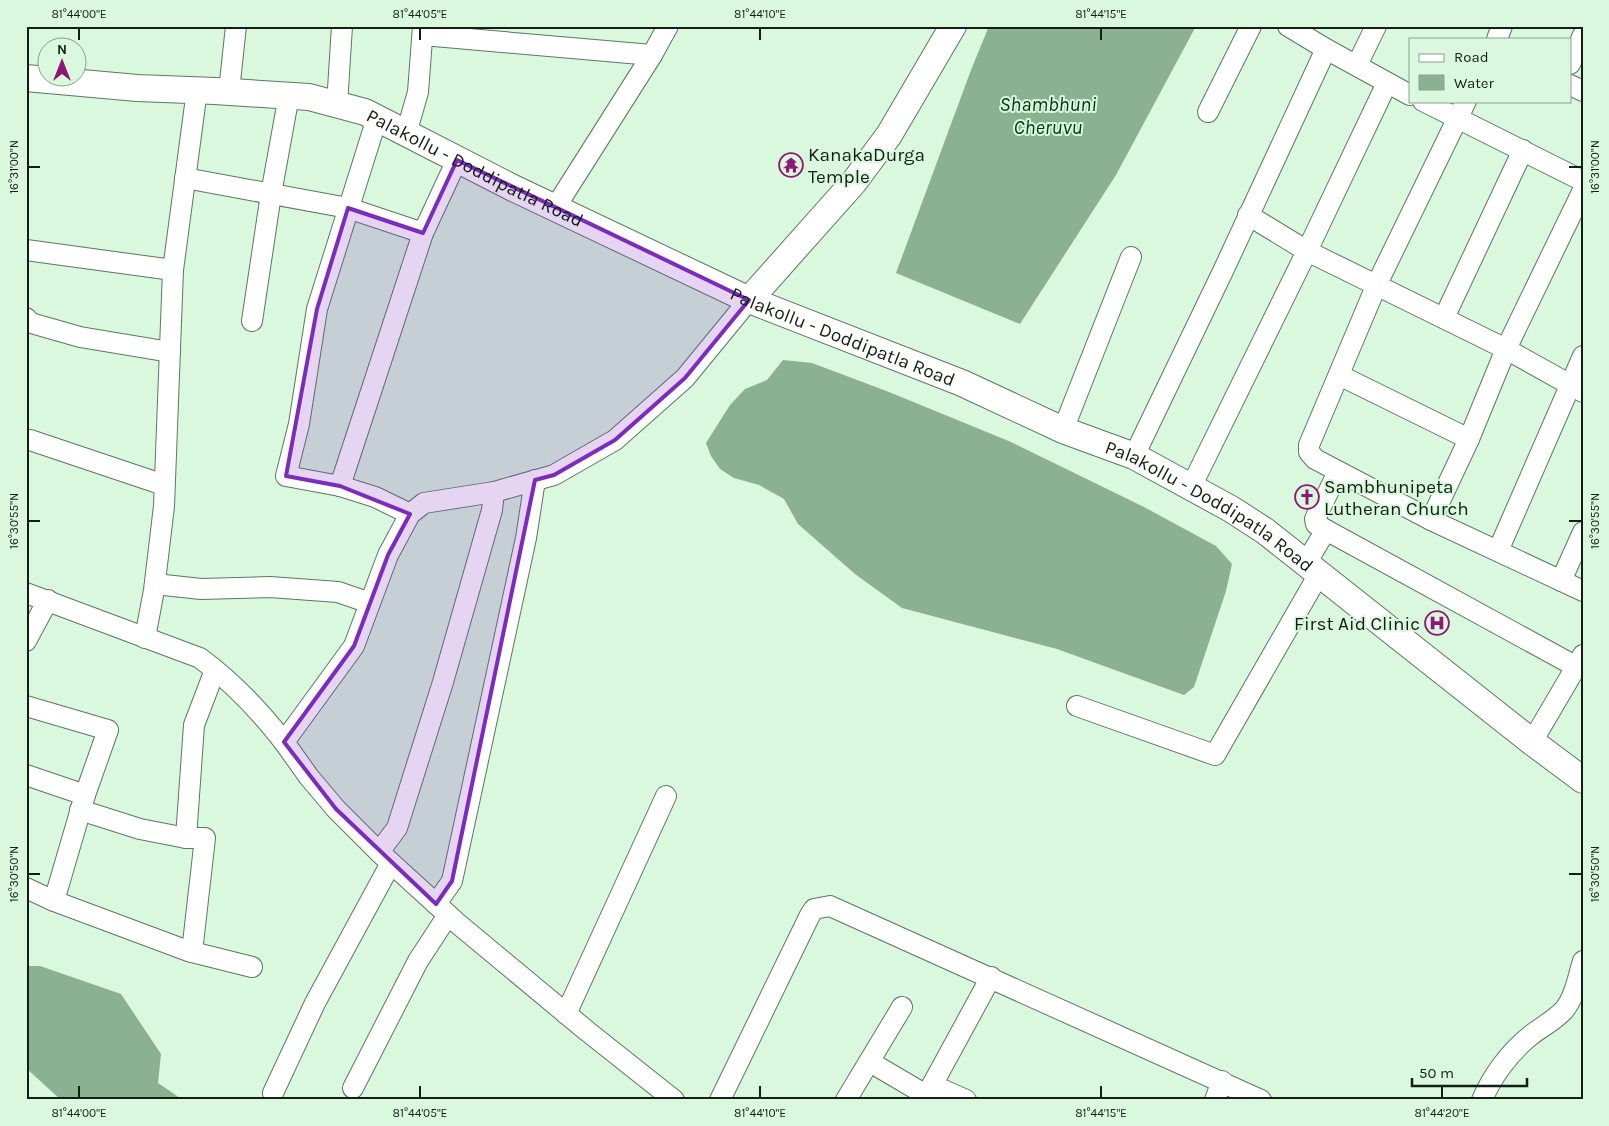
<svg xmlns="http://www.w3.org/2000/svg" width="1609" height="1126" font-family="Karla,sans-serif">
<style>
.water{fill:#8bb191}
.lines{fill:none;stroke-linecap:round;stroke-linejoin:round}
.minor-casing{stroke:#5c7860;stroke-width:22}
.major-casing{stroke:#5c7860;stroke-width:28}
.minor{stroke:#fff;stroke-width:20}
.major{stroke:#fff;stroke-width:26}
.marked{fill:#7b2cbf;fill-opacity:0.2;stroke:#7b2cbf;stroke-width:4;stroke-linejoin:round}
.ticks{fill:none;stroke:#131f15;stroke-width:2}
.labels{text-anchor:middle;stroke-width:4;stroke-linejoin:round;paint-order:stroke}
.poi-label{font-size:19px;fill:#131f15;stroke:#d9f8dd;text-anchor:start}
.street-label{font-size:19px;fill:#131f15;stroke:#d9f8dd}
.water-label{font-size:20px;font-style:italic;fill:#063415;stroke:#d9f8dd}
.neatline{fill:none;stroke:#131f15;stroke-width:2}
.ticks-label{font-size:12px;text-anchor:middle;fill:#131f15}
</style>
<rect width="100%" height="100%" fill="#d9f8dd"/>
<!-- water -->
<g class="water">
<path d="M989 26H1196L1116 175 1020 324 896 273 971 70Z"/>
<path d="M783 360 812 363 889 392 1011 442 1144 507 1216 546 1232 564 1226 591 1194 687 1184 695 1057 649 902 608 855 574 798 524 784 499 759 485 734 478 720 469 711 456 706 443 730 405 745 389 767 380Z"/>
<path d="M26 966H40L121 994 161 1054 158 1083 183 1100H61L26 1068Z"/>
</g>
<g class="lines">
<!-- minor casing -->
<g class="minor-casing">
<g id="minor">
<path d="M1288 26 1326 49 1410 95"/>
<path d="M423 35 652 55"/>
<path d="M1497 39 1502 26"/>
<path d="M1570 64 1583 35"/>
<path d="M1357 65 1376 26"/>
<path d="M1570 85 1583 91"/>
<path d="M229 91 236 26"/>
<path d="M1423 101 1583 181"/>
<path d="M1466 101 1377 284 1309 445V452L1315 459 1431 520 1583 591"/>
<path d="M337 105 342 26"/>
<path d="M1208 112 1251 26"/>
<path d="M377 118 317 309 299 424 286 476 340 486 375 497 410 514"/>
<path d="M406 134 418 92 423 26"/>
<path d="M185 178 348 208 423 233"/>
<path d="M555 208 652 55 668 26"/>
<path d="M1248 215 1307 251 1506 349 1583 392"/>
<path d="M26 250 173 270"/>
<path d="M26 318 31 323 80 337 170 352"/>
<path d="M1444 318 1523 150"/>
<path d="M252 321 271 194 289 95"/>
<path d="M1339 375 1469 439"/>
<path d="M1063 430 1131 257"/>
<path d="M30 440 164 485"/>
<path d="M1134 456 1224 269 1326 49"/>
<path d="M340 486 423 233 457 160"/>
<path d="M1191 487 1307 251 1387 83"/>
<path d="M1431 520 1469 439 1506 349 1583 190"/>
<path d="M1326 530 1316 524 1315 519 1338 472"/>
<path d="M1498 551 1583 356"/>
<path d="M1306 563 1326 530 1575 666"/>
<path d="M1561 581 1583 532"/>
<path d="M155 584 201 589 270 587 338 592 370 603"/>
<path d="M26 593 200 658C231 681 260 711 284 742L354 646 388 555 410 514 424 503 494 492 554 475 615 440 685 378 749 300"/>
<path d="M145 638 154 590 164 506 173 270 197 90"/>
<path d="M26 641 48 600"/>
<path d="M26 706 108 730 85 795 54 901"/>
<path d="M1077 706 1215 755 1319 574"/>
<path d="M284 742 309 777 336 809 379 852 457 923 587 1031 674 1100"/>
<path d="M1532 742 1583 655"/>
<path d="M26 775 85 795"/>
<path d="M80 810 140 829 186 838 194 725 215 670"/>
<path d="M186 838H205L192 952"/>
<path d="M379 852 397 828 443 682 492 510 494 492"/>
<path d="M26 888 54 901 188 951 252 967"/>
<path d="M436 904 452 881 526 538 535 480"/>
<path d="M566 1014 666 796"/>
<path d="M870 1062 926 1095"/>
<path d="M932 1085 966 1100"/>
<path d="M353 1088 418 961 448 915"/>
<path d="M273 1093 315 1003 391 863"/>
<path d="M720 1100 810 915 814 909 830 906 1261 1100"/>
<path d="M846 1100 902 1007"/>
<path d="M924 1100 991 977"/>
<path d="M1215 1100 1222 1081"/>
<path d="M1482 1100C1492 1076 1510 1052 1530 1036 1541 1027 1554 1021 1564 1010 1575 997 1578 977 1583 961"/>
</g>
</g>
<!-- major casing -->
<g class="major-casing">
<g id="major">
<path id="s1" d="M26 78 137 88 215 91 309 97 365 112 513 188 749 300 962 383 1063 430 1134 456 1231 509 1265 531 1532 742 1583 780"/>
<path d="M749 300 854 182 889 135 953 26"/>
</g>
</g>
<!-- minor -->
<use href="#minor" class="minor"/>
<!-- major -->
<use href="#major" class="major"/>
</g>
<!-- marked area -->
<path class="marked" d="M457 160 749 300 685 378 615 440 554 475 535 480 452 881 436 904 336 809 284 742 354 646 388 555 410 514 340 486 286 476 317 309 348 208 423 233Z"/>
<!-- ticks -->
<path class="ticks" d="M79 28V40M420 28V40M760 28V40M1101 28V40M28 167H40M1569 167H1582M28 521H40M1569 521H1582M28 874H40M1569 874H1582M79 1086V1098M420 1086V1098M760 1086V1098M1101 1086V1098M1442 1086V1098"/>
<!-- icons -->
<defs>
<g id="temple-ring" transform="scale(1.25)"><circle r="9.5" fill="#d9f8dd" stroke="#8f1775" stroke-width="1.5"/><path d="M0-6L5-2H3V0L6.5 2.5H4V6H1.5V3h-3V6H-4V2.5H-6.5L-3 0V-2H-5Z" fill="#8f1775"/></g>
<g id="church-ring" transform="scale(1.25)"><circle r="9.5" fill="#d9f8dd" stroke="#8f1775" stroke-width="1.5"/><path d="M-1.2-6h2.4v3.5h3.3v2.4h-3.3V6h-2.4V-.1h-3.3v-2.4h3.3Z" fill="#8f1775"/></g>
<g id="hospital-ring" transform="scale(1.25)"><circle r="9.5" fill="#d9f8dd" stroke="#8f1775" stroke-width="1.5"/><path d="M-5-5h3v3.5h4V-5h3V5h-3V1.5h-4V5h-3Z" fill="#8f1775"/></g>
</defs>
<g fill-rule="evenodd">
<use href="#temple-ring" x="791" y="165"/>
<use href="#church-ring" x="1307" y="497"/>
<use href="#hospital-ring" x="1437" y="623"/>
</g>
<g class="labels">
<!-- poi labels -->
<g class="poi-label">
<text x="808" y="161">KanakaDurga<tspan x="808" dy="22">Temple</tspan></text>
<text x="1324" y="493">Sambhunipeta<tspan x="1324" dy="22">Lutheran Church</tspan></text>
<text x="1420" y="630" text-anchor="end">First Aid Clinic</text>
</g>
<!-- street labels -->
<g class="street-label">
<text dy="7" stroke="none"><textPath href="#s1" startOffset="465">Palakollu - Doddipatla Road</textPath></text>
<text dy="7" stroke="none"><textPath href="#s1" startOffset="870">Palakollu - Doddipatla Road</textPath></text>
<text dy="7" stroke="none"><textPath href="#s1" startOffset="1275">Palakollu - Doddipatla Road</textPath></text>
</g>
<!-- water labels -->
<g class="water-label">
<text x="1048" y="111">Shambhuni<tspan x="1048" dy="23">Cheruvu</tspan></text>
</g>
</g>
<!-- border -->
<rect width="1609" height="1126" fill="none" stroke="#d9f8dd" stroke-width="55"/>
<!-- legend -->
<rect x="1409" y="38" width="162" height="65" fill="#d9f8dd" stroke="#8aa18d"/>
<rect x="1419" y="54" width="25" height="8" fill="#ffffff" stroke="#8aa18d"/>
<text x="1454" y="62" font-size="15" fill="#131f15">Road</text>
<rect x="1419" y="75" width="25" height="15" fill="#8bb191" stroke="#8aa18d"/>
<text x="1454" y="88" font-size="15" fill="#131f15">Water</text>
<!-- north arrow -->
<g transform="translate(62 62)"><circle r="24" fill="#d9f8dd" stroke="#8aa18d"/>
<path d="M0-4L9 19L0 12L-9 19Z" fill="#8f1775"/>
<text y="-8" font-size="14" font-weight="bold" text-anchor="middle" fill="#131f15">N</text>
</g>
<!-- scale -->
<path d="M1412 1078v8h115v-8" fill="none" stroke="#131f15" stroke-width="2.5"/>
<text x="1419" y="1078" font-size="15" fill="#131f15" stroke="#d9f8dd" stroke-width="4" paint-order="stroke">50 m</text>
<rect x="28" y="28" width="1554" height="1070" class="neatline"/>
<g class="ticks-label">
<text x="79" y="18">81°44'00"E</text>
<text x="420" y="18">81°44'05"E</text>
<text x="760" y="18">81°44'10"E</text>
<text x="1101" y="18">81°44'15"E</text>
<text transform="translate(14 167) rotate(-90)" y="4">16°31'00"N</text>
<text transform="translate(1595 167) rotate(-90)" y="4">16°31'00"N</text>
<text transform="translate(14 521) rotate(-90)" y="4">16°30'55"N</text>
<text transform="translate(1595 521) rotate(-90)" y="4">16°30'55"N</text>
<text transform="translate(14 874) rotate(-90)" y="4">16°30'50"N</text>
<text transform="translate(1595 874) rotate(-90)" y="4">16°30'50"N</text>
<text x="79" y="1117">81°44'00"E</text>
<text x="420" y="1117">81°44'05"E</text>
<text x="760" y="1117">81°44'10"E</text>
<text x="1101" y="1117">81°44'15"E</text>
<text x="1442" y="1117">81°44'20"E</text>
</g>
</svg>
